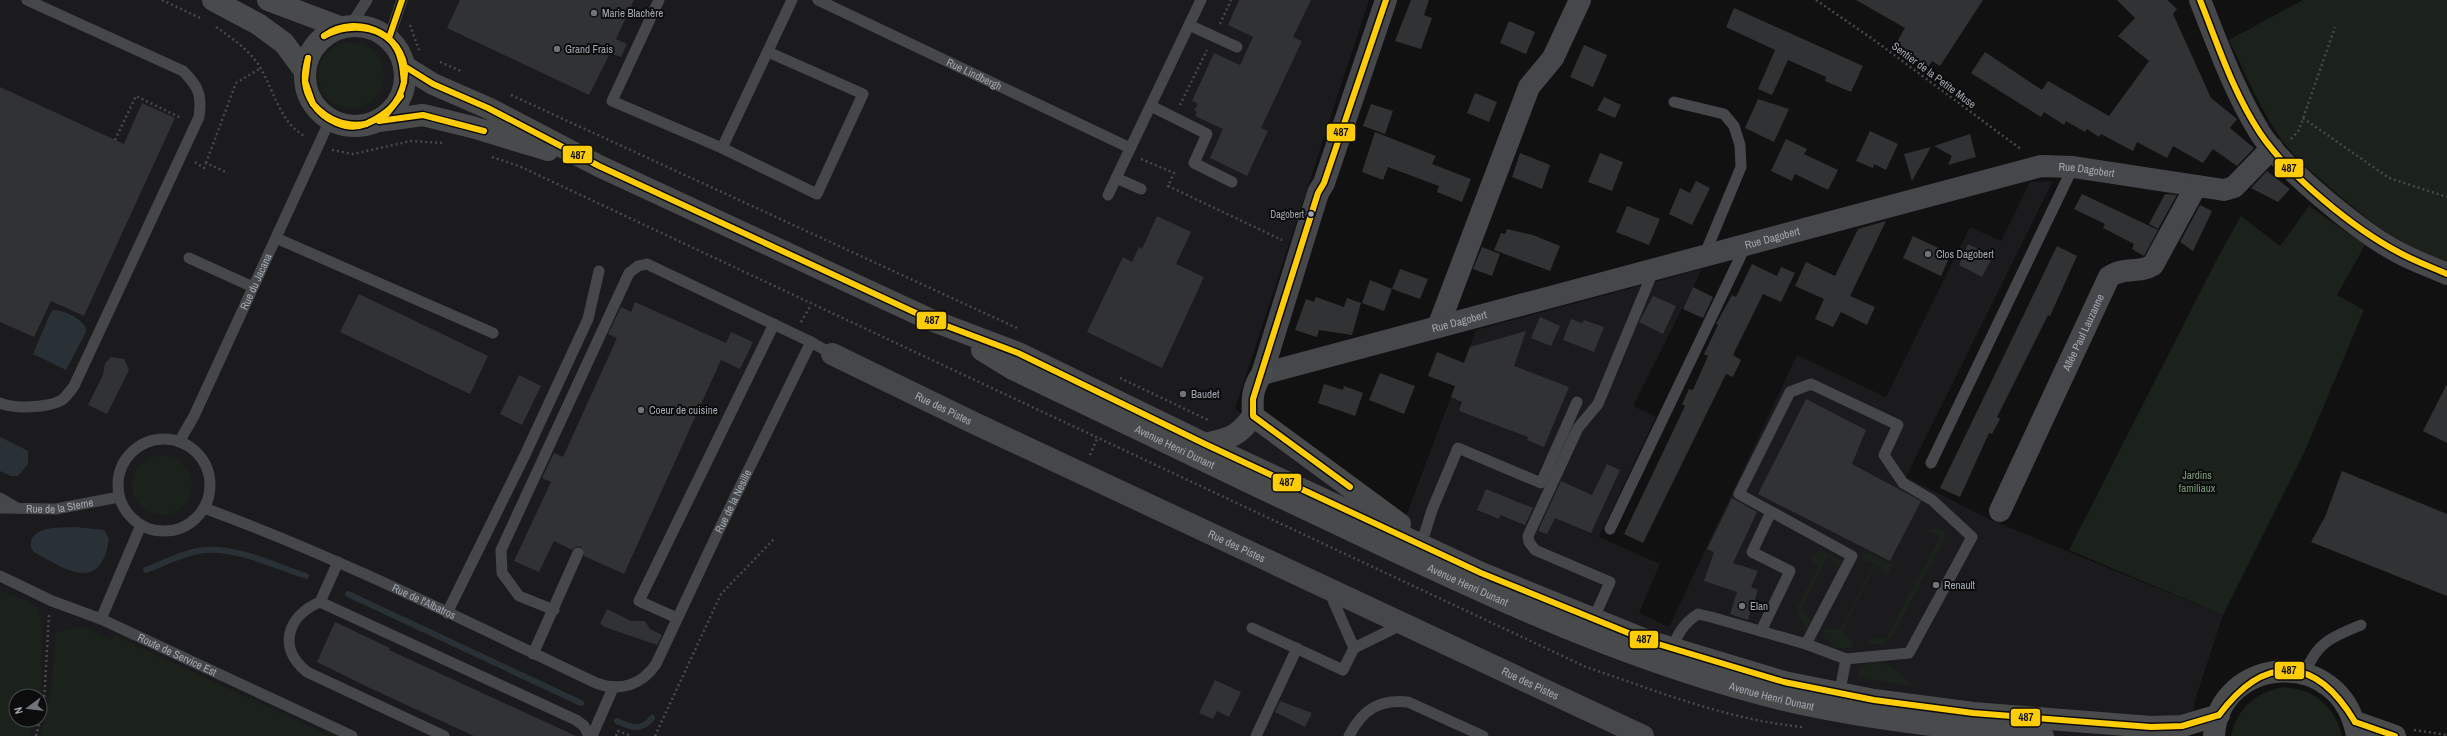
<svg xmlns="http://www.w3.org/2000/svg" width="2447" height="736" font-family="'Archivo Narrow',sans-serif">
<style>
.built{fill:#1b1b1d;fill-rule:evenodd}
.green{fill:#1b211b}
.water{fill:#293136}
.lines{fill:none;stroke-linecap:round;stroke-linejoin:round}
.stream{stroke:#293136;stroke-width:6}
.building{fill:#313233}
.path{stroke:#47494c;stroke-width:2.5;stroke-dasharray:2 3;stroke-linecap:butt}
.service{stroke:#46474a;stroke-width:11}
.minor{stroke:#46474a;stroke-width:22}
.primary{stroke:#484a4c;stroke-width:22}
.bus-1-casing{stroke:#0c0c0d;stroke-width:9}
.bus-1{stroke:#fecd08;stroke-width:6}
.poi-dot{fill:#6f747a;stroke:#0c0c0d;stroke-width:1.5}
.bus-dot{fill:#a2a9b2;stroke:#0c0c0d;stroke-width:1.5}
.labels{text-anchor:middle;stroke-width:4;stroke-linejoin:round;paint-order:stroke}
.bus-label{font-size:10px;fill:#a2a9b2;stroke:#0c0c0d;text-anchor:end}
.poi-label{font-size:11px;fill:#a2a9b2;stroke:#0c0c0d;text-anchor:start}
.street-label{font-size:11px;fill:#a2a9b2;stroke:#0c0c0d}
.park-label{font-size:11px;fill:#7b9d79;stroke:#0c0c0d}
.line-badge{stroke:#0c0c0d;stroke-width:1.5}
.pale-badge-label{font-size:11px;text-anchor:middle;font-weight:bold;fill:#111}
</style>
<rect width="100%" height="100%" fill="#111"/>
<!-- built -->
<path class="built" d="M0 0H1369L1235 409 1405 519 1476 330 1702 269 1633 406 1656 417 1599 537 1660 564 1639 613 1669 627 1797 355 1886 397 1970 227 2001 241 2030 182 2053 181 1906 477 1989 519 2223 615 2195 700 2191 736H0ZM16 696H40V720H16Z"/>
<!-- green -->
<g class="green">
<path d="M2303 0H2447V263C2398 245 2364 218 2326 184 2310 170 2294 157 2281 139 2260 109 2245 73 2229 40Z"/>
<circle cx="351" cy="75" r="33"/>
<path d="M2309 206 2365 245 2337 295 2364 310 2304 453 2223 615 2069 550 2218 257 2241 216 2280 246Z"/>
<circle cx="162" cy="485" r="30"/>
<path d="M1938 528 1944 530 1945 538 1893 635 1883 644H1869L1868 640 1871 638H1886L1940 537 1927 530Z"/>
<path d="M1821 549 1842 561 1838 568 1828 555 1802 607 1811 622 1807 630 1796 610 1818 567 1810 557Z"/>
<path d="M1865 552 1893 565 1887 576 1876 564 1843 631 1853 643 1850 648H1835L1822 635 1824 629H1841L1874 563 1861 562Z"/>
<path d="M0 590C9 594 31 601 37 607 45 617 43 686 40 700V696H16V720H35L30 736H0Z"/>
<path d="M82 626 111 640 114 635 330 736H41L50 696 56 632Z"/>
<path d="M1874 662C1889 663 1904 672 1911 686L1859 678V667Z"/>
<path d="M2284 687C2314 689 2335 706 2342 736H2231C2237 708 2256 692 2284 687Z"/>
</g>
<!-- water -->
<g class="water">
<path d="M53 310C63 309 88 321 86 332L66 370 33 354 50 314Z"/>
<path d="M0 437 28 451V464L18 476H11L0 471Z"/>
<path d="M75 527 104 530 109 539C101 593 67 571 34 552L31 548C28 525 60 528 75 527Z"/>
</g>
<g class="lines">
<!-- stream -->
<g class="stream">
<path d="M146 570C164 563 185 552 204 550 238 547 275 566 306 576"/>
<path d="M348 594 581 703"/>
<path d="M617 721C631 727 641 732 652 718"/>
</g>
</g>
<!-- building -->
<g class="building">
<path d="M460 0H634L616 39 627 44 621 57 610 53 589 95 447 28Z"/>
<path d="M1239 0H1311L1293 37 1302 41 1261 128 1268 131 1247 176 1210 158 1223 129 1195 116 1197 112 1194 110 1198 104 1192 101 1214 53 1240 65 1253 37 1228 25Z"/>
<path d="M1411 0H1429L1424 15 1432 18 1421 49 1395 41Z"/>
<path d="M1856 0H1983L1940 66 1932 61 1927 69 1894 47 1905 28Z"/>
<path d="M2117 0H2167L2177 9 2173 14 2211 98 2237 119 2230 128 2254 148 2237 166 2213 149 2203 163 2173 146 2167 158 2137 142 2133 151 2101 134 2099 137 2087 129 2085 132 2066 121 2064 125 2044 112 2041 117 1971 73 1985 52 2042 90 2048 81 2109 116 2149 61 2118 36 2135 18Z"/>
<path d="M1734 8 1863 66 1851 92 1825 81 1826 77 1788 60 1772 95 1758 89 1775 50 1726 27Z"/>
<path d="M1509 21 1535 32 1526 54 1500 43Z"/>
<path d="M1584 45 1607 55 1593 87 1570 77Z"/>
<path d="M0 87 124 144 142 103 175 118 84 316 51 301 34 337 0 322Z"/>
<path d="M1475 93 1497 102 1489 122 1467 113Z"/>
<path d="M1604 97 1621 105 1615 118 1597 110Z"/>
<path d="M1758 99 1789 109 1774 142 1745 128Z"/>
<path d="M1371 104 1393 111 1385 134 1363 126Z"/>
<path d="M1870 131 1898 144 1886 170 1874 164 1873 168 1856 161Z"/>
<path d="M1375 132 1436 156 1432 164 1471 179 1462 202 1437 192 1439 186 1388 167 1383 180 1362 172Z"/>
<path d="M1970 134 1976 157 1948 165 1952 156 1934 146Z"/>
<path d="M1786 139 1807 149 1804 154 1838 170 1828 190 1795 174 1792 181 1771 171Z"/>
<path d="M1931 147 1912 181 1904 154Z"/>
<path d="M1520 153 1550 165 1542 189 1512 177Z"/>
<path d="M1600 153 1623 162 1612 191 1588 182Z"/>
<path d="M2267 171 2290 189 2278 202 2251 188Z"/>
<path d="M1696 181 1710 188 1692 225 1669 214 1680 188 1690 193Z"/>
<path d="M2082 194 2158 230 2144 256 2132 249 2134 244 2103 228 2105 224 2074 209Z"/>
<path d="M2165 194 2177 195 2158 229 2149 224Z"/>
<path d="M2200 205 2212 211 2193 251 2180 242Z"/>
<path d="M1627 206 1660 219 1649 245 1616 232Z"/>
<path d="M1157 216 1191 232 1176 264 1204 277 1162 368 1087 332 1123 257 1132 262 1139 247 1142 249Z"/>
<path d="M1886 221 1850 296 1875 307 1867 325 1841 312 1833 327 1815 319 1824 299 1795 286 1806 262 1835 276 1858 229Z"/>
<path d="M1507 229 1533 235 1560 246 1550 271 1494 250 1501 233 1505 234Z"/>
<path d="M1913 236 1951 254 1941 276 1903 258Z"/>
<path d="M1968 244 1993 256 1982 277 1959 265Z"/>
<path d="M2057 246 2077 256 2050 316 2048 315 1997 417 2000 419 1992 434 1989 433 1960 497 1940 488Z"/>
<path d="M1482 247 1500 254 1492 276 1473 269Z"/>
<path d="M1752 264 1777 276 1781 267 1795 273 1781 302 1763 294 1733 355 1741 360 1733 377 1726 374 1643 543 1624 534 1685 406 1682 404 1689 389 1693 390 1708 356 1704 354 1718 325 1716 324 1732 295 1736 297Z"/>
<path d="M1400 269 1428 279 1420 299 1392 289Z"/>
<path d="M1370 280 1392 289 1384 311 1362 303Z"/>
<path d="M1693 287 1713 297 1703 318 1683 309Z"/>
<path d="M359 294 488 356 470 394 340 332Z"/>
<path d="M1653 296 1676 306 1663 334 1639 322Z"/>
<path d="M1316 297 1344 307 1347 298 1361 303 1352 335 1319 330 1317 337 1295 330 1306 299 1314 302Z"/>
<path d="M635 302 726 343 731 332 753 342 740 369 721 360 624 574 584 556 581 547 577 546 572 550 554 541 539 572 514 561 551 482 542 478 554 453 563 457 617 338 608 334 621 307 631 312Z"/>
<path d="M1540 317 1560 326 1551 346 1531 338Z"/>
<path d="M1571 319 1582 323 1584 320 1604 327 1594 352 1563 340Z"/>
<path d="M1526 331 1514 366 1569 387 1544 447 1527 440 1528 437 1459 411 1462 402 1451 397 1455 386 1428 376 1437 352 1464 363 1470 347Z"/>
<path d="M111 357 124 359 129 370 107 414 88 405 103 375 105 363Z"/>
<path d="M1380 373 1415 386 1404 414 1369 400Z"/>
<path d="M519 375 541 386 522 425 500 414Z"/>
<path d="M1324 384 1343 390 1344 386 1363 393 1355 416 1318 403Z"/>
<path d="M2447 384V443L2423 431Z"/>
<path d="M1806 399 1866 430 1852 464 1921 501 1890 561 1758 494Z"/>
<path d="M1607 464 1620 470 1591 533 1555 518 1547 534 1538 531 1561 481 1592 495Z"/>
<path d="M2342 471 2447 514V596L2311 542 2325 517Z"/>
<path d="M1486 489 1533 508 1525 525 1500 515 1499 519 1477 510Z"/>
<path d="M1732 498 1757 512 1733 563 1758 571 1751 587 1758 590 1748 620 1730 614 1737 592 1704 581 1714 552 1707 549Z"/>
<path d="M607 609 631 621H645L650 629 662 635 657 645 602 626H604L600 624Z"/>
<path d="M335 622 390 648 389 650 576 736H474L374 690 317 662Z"/>
<path d="M1215 680 1241 692 1229 717 1217 711 1213 719 1199 713Z"/>
<path d="M1280 701 1312 713 1305 727 1275 712Z"/>
</g>
<g class="lines">
<!-- path -->
<g class="path">
<path d="M162 0 200 18"/>
<path d="M1816 0 1874 40 2022 150"/>
<path d="M1220 24 1231 0"/>
<path d="M410 25 419 50"/>
<path d="M216 27C233 39 251 51 261 69 275 93 280 123 306 137"/>
<path d="M440 62 463 72"/>
<path d="M511 95 1017 328"/>
<path d="M1180 105 1207 50"/>
<path d="M2303 118 2389 178 2447 197"/>
<path d="M2291 139 2299 130 2335 27"/>
<path d="M115 140 136 96 181 118"/>
<path d="M332 150 353 154 411 141 443 143"/>
<path d="M492 157 519 166 1586 667C1657 691 1728 720 1803 727"/>
<path d="M1141 159 1174 173 1168 186 1282 240"/>
<path d="M195 162 204 168 206 163 228 173"/>
<path d="M206 163 236 83 261 68"/>
<path d="M801 322 811 305"/>
<path d="M1120 378 1210 421"/>
<path d="M1090 455 1097 439"/>
<path d="M2414 730 2447 735"/>
<path d="M36 736 44 702 49 615"/>
<path d="M616 736 618 731 631 736"/>
<path d="M655 736 721 594 775 538"/>
</g>
<!-- service -->
<g class="service">
<path d="M659 0 612 101 722 148 792 0"/>
<path id="s1" d="M818 0 1130 148"/>
<path d="M351 25 367 0"/>
<path d="M1189 25 1237 47"/>
<path d="M389 38 402 0"/>
<path d="M1674 102 1724 114 1734 126 1740 145 1741 167 1704 256"/>
<path d="M1151 106 1207 134 1194 163 1232 182"/>
<path d="M722 148 817 194 863 94 768 52"/>
<path d="M1116 178 1141 189"/>
<path d="M1108 195 1201 0"/>
<path d="M276 238 493 333"/>
<path d="M189 258 253 287"/>
<path d="M0 403C14 409 48 408 62 400 66 397 71 390 74 386L199 117C202 95 199 87 183 71L27 0"/>
<circle cx="164" cy="485" r="46"/>
<path id="s2" d="M179 442 194 416 330 120"/>
<path d="M1931 463 2073 167"/>
<path d="M0 498 17 508"/>
<path id="s3" d="M0 508 56 509 119 497"/>
<path id="s4" d="M204 508C338 557 467 622 596 683 620 692 642 685 656 664L719 530 811 342 832 354"/>
<path d="M1610 529 1746 245"/>
<path d="M1421 545 1432 510 1458 448 1541 483 1577 402"/>
<path id="s5" d="M0 576 52 601 101 619 352 736"/>
<path d="M320 602 338 562"/>
<path d="M554 610 519 596 502 573 501 550 629 273 638 266 647 264 811 342"/>
<path d="M447 613 524 457 588 319 599 271"/>
<path d="M677 618 639 601 774 324"/>
<path d="M101 619 141 525"/>
<path d="M1593 620 1610 582 1535 550 1529 542 1528 536 1578 428 1598 404 1654 269"/>
<path d="M1252 628 1343 670 1354 648 1329 591"/>
<path d="M1761 631 1790 571 1752 552 1771 512"/>
<path d="M1806 644 1852 556 1739 494 1790 392 1811 384 1898 425 1884 455 1903 483 1932 500 1972 537 1909 653 1846 659"/>
<path d="M1354 648 1403 624"/>
<path d="M1672 651C1677 634 1683 624 1698 614L1711 617 1806 644 1846 659 1839 696"/>
<path d="M533 654 578 553"/>
<path d="M2305 673C2317 642 2332 637 2361 625"/>
<path d="M444 736 307 672C277 648 287 616 320 602L576 720 584 726 589 736"/>
<path d="M592 736 613 688"/>
<path d="M1256 736 1297 648"/>
<path d="M1349 736C1362 710 1379 699 1408 702L1483 736"/>
</g>
<!-- minor -->
<g class="minor">
<path d="M2200 0C2218 45 2234 91 2260 133 2282 168 2358 230 2394 250 2411 260 2429 266 2447 274"/>
<path d="M1438 327 1529 87 1553 58 1580 0"/>
<path id="s6" d="M832 354 974 423 1643 736"/>
<path id="s7" d="M1262 374 2041 166 2073 167 2224 190 2234 187 2272 148"/>
<path d="M1262 374 1318 193 1324 183 1386 0"/>
<path id="s8" d="M2000 511 2109 277C2123 266 2139 274 2153 265L2196 186"/>
</g>
<!-- primary -->
<g class="primary">
<path d="M213 0 258 24 284 43 304 70"/>
<path d="M268 0 340 27"/>
<circle cx="355" cy="76" r="50"/>
<path d="M404 66 433 84 488 108 599 166 931 320 1018 353 1205 444 1481 573 1648 641 1784 682 1874 700 1973 713 2151 727 2182 726 2219 715"/>
<path d="M379 121 423 115 472 127 548 150"/>
<path id="s9" d="M982 350 1013 369C1129 425 1246 481 1363 536 1504 603 1648 670 1802 704 1881 721 1962 729 2043 736"/>
<path d="M1253 416 1400 524"/>
<path d="M1205 444C1230 438 1238 437 1253 416 1252 399 1252 388 1262 374"/>
<path d="M2355 722 2395 736"/>
<path d="M2214 736C2218 656 2342 644 2357 736"/>
</g>
<!-- bus-1 casing -->
<g class="bus-1-casing">
<g id="bus-1">
<path d="M2200 0C2218 45 2233 92 2260 133 2289 176 2354 229 2400 253 2415 261 2431 267 2447 274"/>
<path d="M324 36C358 10 413 38 404 82"/>
<path d="M324 36C351 21 393 25 401 61 403 68 403 76 404 82"/>
<path d="M389 38 402 0"/>
<path d="M308 58 305 81 313 104"/>
<path d="M308 58C303 75 303 89 313 104"/>
<path d="M404 66 433 84 488 108 599 166 931 320 1018 353 1205 444 1481 573 1648 641 1784 682 1874 700 1973 713 2151 727 2182 726 2219 715"/>
<path d="M313 104C328 120 344 127 366 124"/>
<path d="M313 104C324 120 347 132 366 124"/>
<path d="M379 121 423 115 484 131"/>
<path d="M366 124C386 114 399 105 404 82"/>
<path d="M366 124 386 115 401 96"/>
<path d="M1350 487 1253 416V399L1318 193 1324 183 1386 0"/>
<path d="M2219 715C2265 653 2316 656 2355 722"/>
<path d="M2355 722 2395 736"/>
</g>
</g>
<!-- bus-1 -->
<use href="#bus-1" class="bus-1"/>
</g>
<!-- markers -->
<g class="poi-dot">
<circle cx="594" cy="13" r="4"/>
<circle cx="557" cy="49" r="4"/>
<circle cx="1928" cy="254" r="4"/>
<circle cx="1183" cy="394" r="4"/>
<circle cx="641" cy="410" r="4"/>
<circle cx="1936" cy="585" r="4"/>
<circle cx="1742" cy="606" r="4"/>
</g>
<circle class="bus-dot" cx="1311" cy="214" r="3.5"/>
<g class="labels">
<!-- bus labels -->
<g class="bus-label">
<text x="1304" y="218">Dagobert</text>
</g>
<!-- poi labels -->
<g class="poi-label">
<text x="602" y="17">Marie Blachère</text>
<text x="565" y="53">Grand Frais</text>
<text x="1936" y="258">Clos Dagobert</text>
<text x="1191" y="398">Baudet</text>
<text x="649" y="414">Coeur de cuisine</text>
<text x="1944" y="589">Renault</text>
<text x="1750" y="610">Elan</text>
</g>
<!-- street labels -->
<g class="street-label">
<text dy="4" stroke="none"><textPath href="#s1" startOffset="173">Rue Lindbergh</textPath></text>
<text transform="translate(1934 75) rotate(37)" y="4">Sentier de la Petite Muse</text>
<text dy="4" stroke="none"><textPath href="#s7" startOffset="852">Rue Dagobert</textPath></text>
<text dy="4" stroke="none"><textPath href="#s7" startOffset="528">Rue Dagobert</textPath></text>
<text dy="4" stroke="none"><textPath href="#s2" startOffset="178">Rue du Jacana</textPath></text>
<text dy="4" stroke="none"><textPath href="#s7" startOffset="204">Rue Dagobert</textPath></text>
<text dy="4" stroke="none"><textPath href="#s8" startOffset="197">Allée Paul Lauzanne</textPath></text>
<text dy="4" stroke="none"><textPath href="#s6" startOffset="124">Rue des Pistes</textPath></text>
<text dy="4" stroke="none"><textPath href="#s9" startOffset="216">Avenue Henri Dunant</textPath></text>
<text dy="4" stroke="none"><textPath href="#s4" startOffset="678">Rue de la Nesille</textPath></text>
<text dy="4" stroke="none"><textPath href="#s3" startOffset="60">Rue de la Sterne</textPath></text>
<text dy="4" stroke="none"><textPath href="#s6" startOffset="448">Rue des Pistes</textPath></text>
<text dy="4" stroke="none"><textPath href="#s9" startOffset="540">Avenue Henri Dunant</textPath></text>
<text dy="4" stroke="none"><textPath href="#s4" startOffset="239">Rue de l'Albatros</textPath></text>
<text dy="4" stroke="none"><textPath href="#s5" startOffset="194">Route de Service Est</textPath></text>
<text dy="4" stroke="none"><textPath href="#s6" startOffset="772">Rue des Pistes</textPath></text>
<text dy="4" stroke="none"><textPath href="#s9" startOffset="864">Avenue Henri Dunant</textPath></text>
</g>
<!-- park labels -->
<g class="park-label">
<text x="2197" y="479">Jardins<tspan x="2197" dy="13">familiaux</tspan></text>
</g>
</g>
<g class="line-badge">
<rect x="1326" y="123" width="30" height="19" rx="4" fill="#fecd08"/>
<rect x="562" y="145" width="31" height="19" rx="4" fill="#fecd08"/>
<rect x="2274" y="158" width="30" height="20" rx="4" fill="#fecd08"/>
<rect x="916" y="311" width="31" height="19" rx="4" fill="#fecd08"/>
<rect x="1272" y="473" width="30" height="19" rx="4" fill="#fecd08"/>
<rect x="1629" y="630" width="30" height="19" rx="4" fill="#fecd08"/>
<rect x="2274" y="661" width="31" height="19" rx="4" fill="#fecd08"/>
<rect x="2010" y="708" width="31" height="19" rx="4" fill="#fecd08"/>
</g>
<g class="pale-badge-label">
<text x="1341" y="136">487</text>
<text x="578" y="159">487</text>
<text x="2289" y="172">487</text>
<text x="932" y="324">487</text>
<text x="1287" y="486">487</text>
<text x="1644" y="643">487</text>
<text x="2289" y="674">487</text>
<text x="2026" y="721">487</text>
</g>
<!-- north arrow -->
<g transform="translate(28 708) rotate(255)"><circle r="19" fill="#0c0c0d" stroke="#484b4f"/>
<path d="M0-3L7 15L0 10L-7 15Z" fill="#6f747a"/>
<text y="-6" font-size="11" font-weight="bold" text-anchor="middle" fill="#a2a9b2">N</text>
</g>
</svg>
